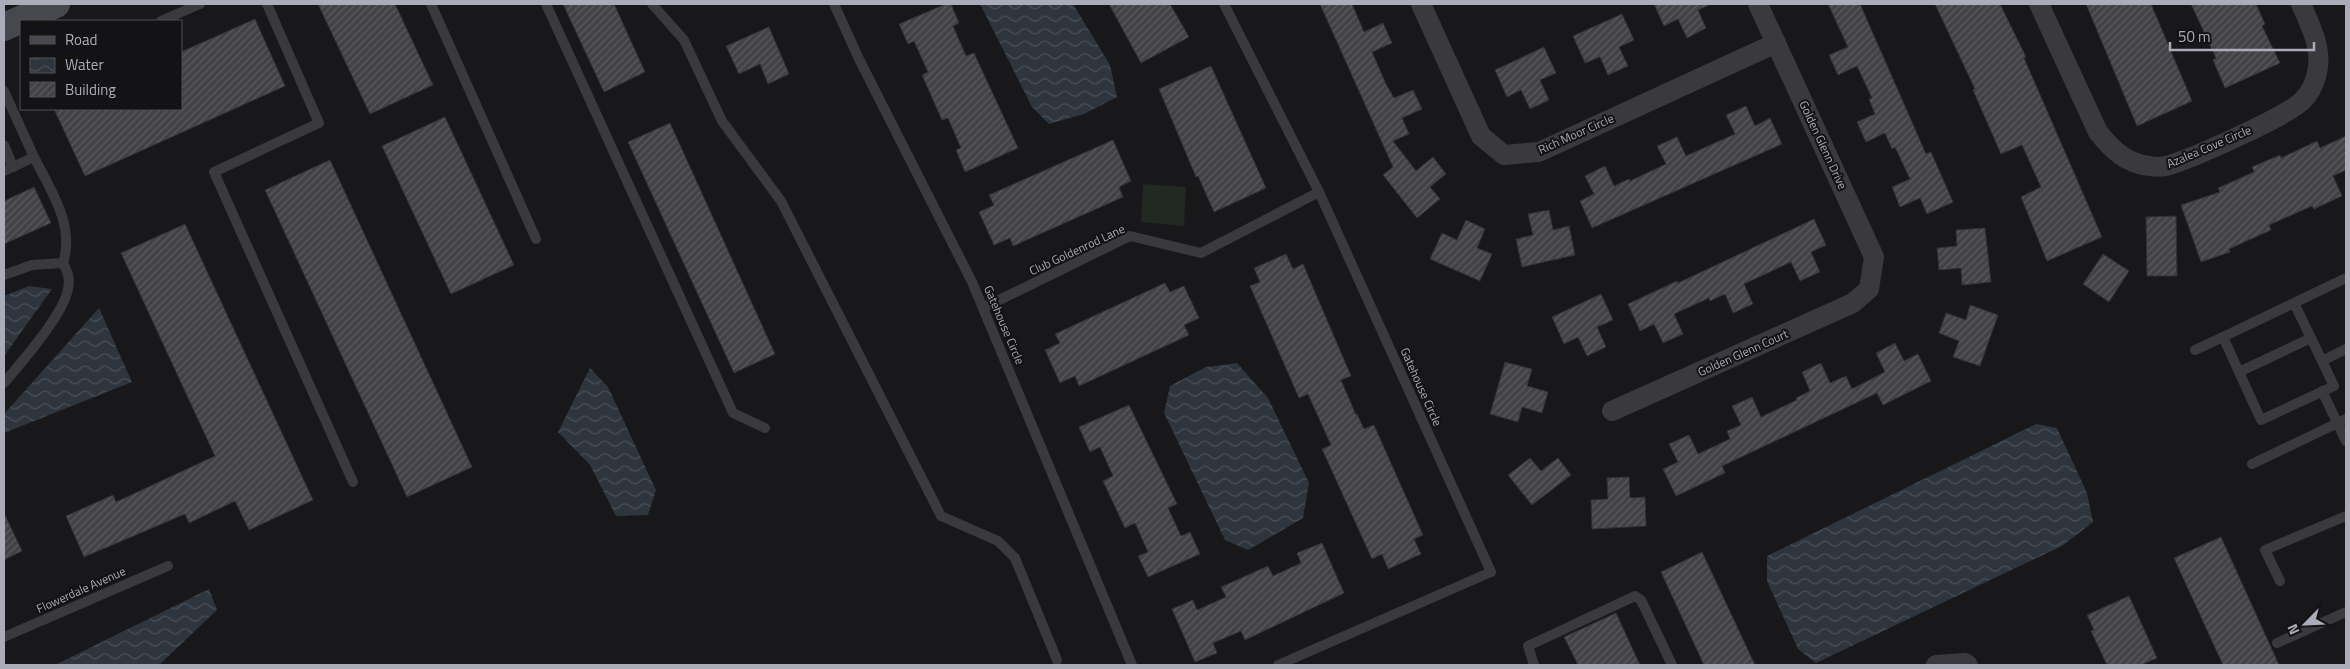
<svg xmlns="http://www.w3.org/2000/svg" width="2350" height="669" font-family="'Titillium Web',sans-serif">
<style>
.grass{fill:#222923}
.water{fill:url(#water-waves)}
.building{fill:url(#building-hatch);stroke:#323235}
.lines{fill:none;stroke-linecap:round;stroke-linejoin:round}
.service{stroke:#39393e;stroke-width:10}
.minor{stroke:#39393e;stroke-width:20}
.secondary{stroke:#47484e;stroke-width:28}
.labels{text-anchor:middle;stroke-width:4;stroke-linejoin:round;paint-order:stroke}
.street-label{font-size:12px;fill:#aaadb9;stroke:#131214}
</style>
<defs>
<pattern id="water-waves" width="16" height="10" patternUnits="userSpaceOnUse" patternTransform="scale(1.25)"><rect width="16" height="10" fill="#2e353d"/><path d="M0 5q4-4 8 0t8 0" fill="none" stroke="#4a5057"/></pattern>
<pattern id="building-hatch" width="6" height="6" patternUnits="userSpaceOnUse" patternTransform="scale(1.25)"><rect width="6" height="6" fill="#424246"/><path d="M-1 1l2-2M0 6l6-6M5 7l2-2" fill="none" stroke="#5b5b5f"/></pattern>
</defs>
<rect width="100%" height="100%" fill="#181719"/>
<!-- grass -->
<path class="grass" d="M1143 184 1186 187 1184 226 1141 222Z"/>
<!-- water -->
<g class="water">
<path d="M980 4H1073L1110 65 1117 97 1084 114 1049 124 1032 107Z"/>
<path d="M29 286 52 289 4 356V296Z"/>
<path d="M99 308 132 382 4 433V414Z"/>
<path d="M1237 363 1268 398 1309 483 1303 518 1248 550 1225 540 1164 413 1170 386 1206 367Z"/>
<path d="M590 368 608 387 656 490 648 515 616 516 590 465 558 432Z"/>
<path d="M2036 424 2057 428 2087 493 2093 522 2062 546 1816 663 1798 649 1767 581V556Z"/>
<path d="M209 589 217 610 159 665H55Z"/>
</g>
<!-- building -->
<g class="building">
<path d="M318 4H395L433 85 370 114Z"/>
<path d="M563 4H614L645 72 604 92Z"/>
<path d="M946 4H951L959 23 953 26 966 56 974 53 1018 148 965 172 956 150 961 148 948 118 942 120 922 75 928 72 914 41 908 44 899 24Z"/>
<path d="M1109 4H1170L1189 37 1141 63Z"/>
<path d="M1320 4H1352L1364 32 1383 23 1392 43 1372 52 1386 84 1394 98 1413 90 1422 109 1402 118 1409 134 1393 141 1416 171 1433 157 1446 174 1430 187 1440 199 1417 218 1383 175 1393 167Z"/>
<path d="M1654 4H1711L1698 10 1706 28 1687 38 1678 19 1664 26Z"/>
<path d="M1828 4H1860L1926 154 1931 152 1953 202 1927 214 1920 198 1900 207 1892 187 1910 179 1895 147 1892 149 1885 133 1866 142 1857 122 1875 114 1869 99 1872 98 1857 66 1838 75 1829 55 1848 47Z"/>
<path d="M1935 4H2000L2026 57 2024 58 2102 237 2047 261 2021 197 2041 187 2022 145 2001 154 1973 90 1975 89Z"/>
<path d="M2086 4H2151L2192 101 2137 126Z"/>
<path d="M2191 4H2256L2265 24 2262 26 2280 63 2225 88 2213 60 2216 58Z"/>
<path d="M1622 14 1634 40 1619 47 1628 66 1608 75 1600 57 1585 63 1573 36Z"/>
<path d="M255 19 285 86 85 176 54 109H181V52Z"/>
<path d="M769 27 789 74 768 84 760 64 739 74 726 46Z"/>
<path d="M1544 47 1556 73 1540 80 1549 100 1530 109 1521 90 1507 97 1495 70Z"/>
<path d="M1211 66 1266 188 1214 212 1198 176 1196 177 1159 89Z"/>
<path d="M1746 106 1755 126 1770 118 1782 144 1592 228 1580 201 1594 194 1585 176 1605 166 1614 186 1629 179 1630 181 1666 164 1657 146 1677 137 1686 156 1735 134 1726 115Z"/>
<path d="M445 117 514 265 451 294 382 146Z"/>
<path d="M670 123 775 354 734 373 628 142Z"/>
<path d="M2346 136V170L2333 176 2342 196 2314 209 2312 206 2269 225 2271 230 2229 249 2230 252 2201 262 2181 205 2220 192 2218 188 2254 172 2252 167 2280 155 2281 158 2317 141 2320 148Z"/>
<path d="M1113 140 1131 181 1119 187 1123 197 1013 246 1010 238 994 245 979 212 994 205 989 195Z"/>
<path d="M330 160 472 467 407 497 265 190Z"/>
<path d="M34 187 51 223 4 244V201Z"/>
<path d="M1549 210 1553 230 1569 226 1575 255 1522 267 1516 239 1533 235 1528 214Z"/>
<path d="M2176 216 2177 276H2147L2146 217Z"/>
<path d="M1814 219 1826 245 1811 252 1820 272 1800 281 1791 262 1744 284 1753 304 1733 313 1725 294 1710 301 1709 298 1674 314 1683 334 1663 343 1654 324 1640 331 1628 304 1677 281 1678 283Z"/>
<path d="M1466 220 1485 229 1477 248 1492 254 1480 281 1430 259 1442 233 1457 240Z"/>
<path d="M185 224 313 500 249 530 235 501 189 523 185 514 84 557 66 516 113 495 116 502 215 456 121 253Z"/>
<path d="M1985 228 1991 282 1962 285 1961 268 1939 270 1937 248 1957 246 1956 230Z"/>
<path d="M1286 254 1293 269 1303 264 1351 376 1341 380 1356 415 1357 414 1364 429 1374 425 1423 535 1414 539 1421 554 1388 569 1382 554 1372 559 1322 449 1331 445 1308 394 1299 398 1250 286 1260 282 1254 268Z"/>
<path d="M2103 254 2129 271 2109 302 2083 284Z"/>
<path d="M1165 283 1170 292 1184 286 1199 318 1184 325 1189 335 1079 386 1075 376 1060 383 1045 350 1060 343 1055 334Z"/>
<path d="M1601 294 1613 320 1597 327 1606 347 1587 356 1578 337 1564 344 1552 317Z"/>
<path d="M1970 305 1998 315 1980 366 1953 357 1959 341 1939 333 1946 313 1966 320Z"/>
<path d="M1895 343 1904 361 1918 354 1931 381 1883 405 1877 393 1722 466 1725 473 1676 496 1663 469 1678 462 1669 444 1689 435 1698 454 1730 439 1727 431 1741 425 1732 406 1752 397 1761 417 1797 400 1796 398 1810 391 1802 372 1821 363 1830 383 1846 376 1852 389 1885 372 1876 353Z"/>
<path d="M1505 362 1532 369 1527 386 1548 392 1542 413 1522 407 1518 422 1490 414Z"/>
<path d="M1129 405 1177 504 1168 508 1181 536 1190 532 1200 554 1148 577 1138 556 1148 552 1135 523 1125 528 1103 481 1113 476 1100 447 1090 452 1079 427Z"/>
<path d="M1530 458 1541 471 1558 458 1571 475 1532 505 1508 475Z"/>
<path d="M1629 477 1630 498 1645 497 1646 526 1592 529 1591 500 1608 499 1607 478Z"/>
<path d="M4 513 22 551 4 560Z"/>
<path d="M2221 537 2279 665H2223L2174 558Z"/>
<path d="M1322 543 1344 593 1245 640 1241 631 1213 643 1217 653 1195 662 1172 609 1193 600 1197 610 1226 597 1221 587 1268 566 1273 576 1301 563 1297 553Z"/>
<path d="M1702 552 1755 665H1704L1661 572Z"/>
<path d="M2129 596 2157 658 2141 665H2107L2091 631 2094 630 2087 615Z"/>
<path d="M1616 613 1640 665H1578L1564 637Z"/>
</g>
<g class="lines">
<!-- service -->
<g class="service">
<path d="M267 4 319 123 214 172 353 482"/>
<path d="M431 4 536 239"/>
<path d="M546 4 733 413 765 428"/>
<path d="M652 4 684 40 722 121 781 201 941 516 998 541 1015 558 1057 660"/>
<path d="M834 4 859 59 972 282 1132 665"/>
<path d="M1224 4 1319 192 1491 572 1278 665"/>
<path d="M161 21 200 4"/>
<path d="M4 91 34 157 4 171"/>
<path d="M4 145 13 167"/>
<path d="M4 275 32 265 63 263"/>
<path d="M983 308 1130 236 1201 253 1319 192"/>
<path d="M2223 337 2294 303"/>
<path d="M2311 338 2334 386 2261 420 2239 372Z"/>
<path d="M2311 338 2294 303 2346 278"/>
<path d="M2195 350 2223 337 2239 372"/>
<path d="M2322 361 2346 349"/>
<path d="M4 383C21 363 64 314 68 289 70 279 68 272 63 263 75 225 51 191 34 157"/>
<path d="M2322 391 2346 441"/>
<path d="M2252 464 2346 419"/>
<path d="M2280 581 2265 550 2346 516"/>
<path d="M4 637 168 566"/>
<path d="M2277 643 2346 612"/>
<path d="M1534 665 1528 646 1635 596 1641 600 1672 665"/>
</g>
<!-- minor -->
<g class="minor">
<path d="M1421 4 1481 136 1504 155 1539 152 1776 43"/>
<path d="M2039 4 2098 132C2112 150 2127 164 2150 166 2155 167 2161 167 2166 166 2189 160 2288 116 2303 100 2309 94 2314 84 2316 77 2324 51 2311 27 2301 4"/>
<path d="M1612 411 1853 303 1869 289 1874 257 1758 4"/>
<path d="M1936 665 1965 663 1968 665"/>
</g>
<!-- secondary -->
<path class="secondary" d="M4 27 56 4"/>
</g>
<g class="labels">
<!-- street labels -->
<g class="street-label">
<text transform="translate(1576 134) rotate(-24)" y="4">Rich Moor Circle</text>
<text transform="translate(1823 145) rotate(65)" y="4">Golden Glenn Drive</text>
<text transform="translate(2209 147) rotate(-23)" y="4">Azalea Cove Circle</text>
<text transform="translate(1077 250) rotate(-25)" y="4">Club Goldenrod Lane</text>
<text transform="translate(1004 325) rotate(67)" y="4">Gatehouse Circle</text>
<text transform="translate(1743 353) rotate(-24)" y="4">Golden Glenn Court</text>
<text transform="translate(1421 387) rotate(66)" y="4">Gatehouse Circle</text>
<text transform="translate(81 590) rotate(-24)" y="4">Flowerdale Avenue</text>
</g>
</g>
<!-- border -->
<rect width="2350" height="669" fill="none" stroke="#aaadb9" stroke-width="10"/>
<!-- legend -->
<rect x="20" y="20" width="162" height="90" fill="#131214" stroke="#4f5056"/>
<rect x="30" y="36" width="25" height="8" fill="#47484e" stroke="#4f5056"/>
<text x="65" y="45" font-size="15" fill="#aaadb9">Road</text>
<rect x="30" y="58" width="25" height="15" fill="url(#water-waves)" stroke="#4f5056"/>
<text x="65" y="70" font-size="15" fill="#aaadb9">Water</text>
<rect x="30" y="82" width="25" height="15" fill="url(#building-hatch)" stroke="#4f5056"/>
<text x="65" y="95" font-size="15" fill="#aaadb9">Building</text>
<!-- north arrow -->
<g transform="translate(2305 624) rotate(246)" stroke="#131214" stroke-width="4" paint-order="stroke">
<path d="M0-4L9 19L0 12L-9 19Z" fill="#aaadb9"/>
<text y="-8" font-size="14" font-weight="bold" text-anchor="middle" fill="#aaadb9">N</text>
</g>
<!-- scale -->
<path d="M2170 42v8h144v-8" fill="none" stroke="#aaadb9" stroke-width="2.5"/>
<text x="2178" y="42" font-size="15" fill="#aaadb9" stroke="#131214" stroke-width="4" paint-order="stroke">50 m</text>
</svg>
